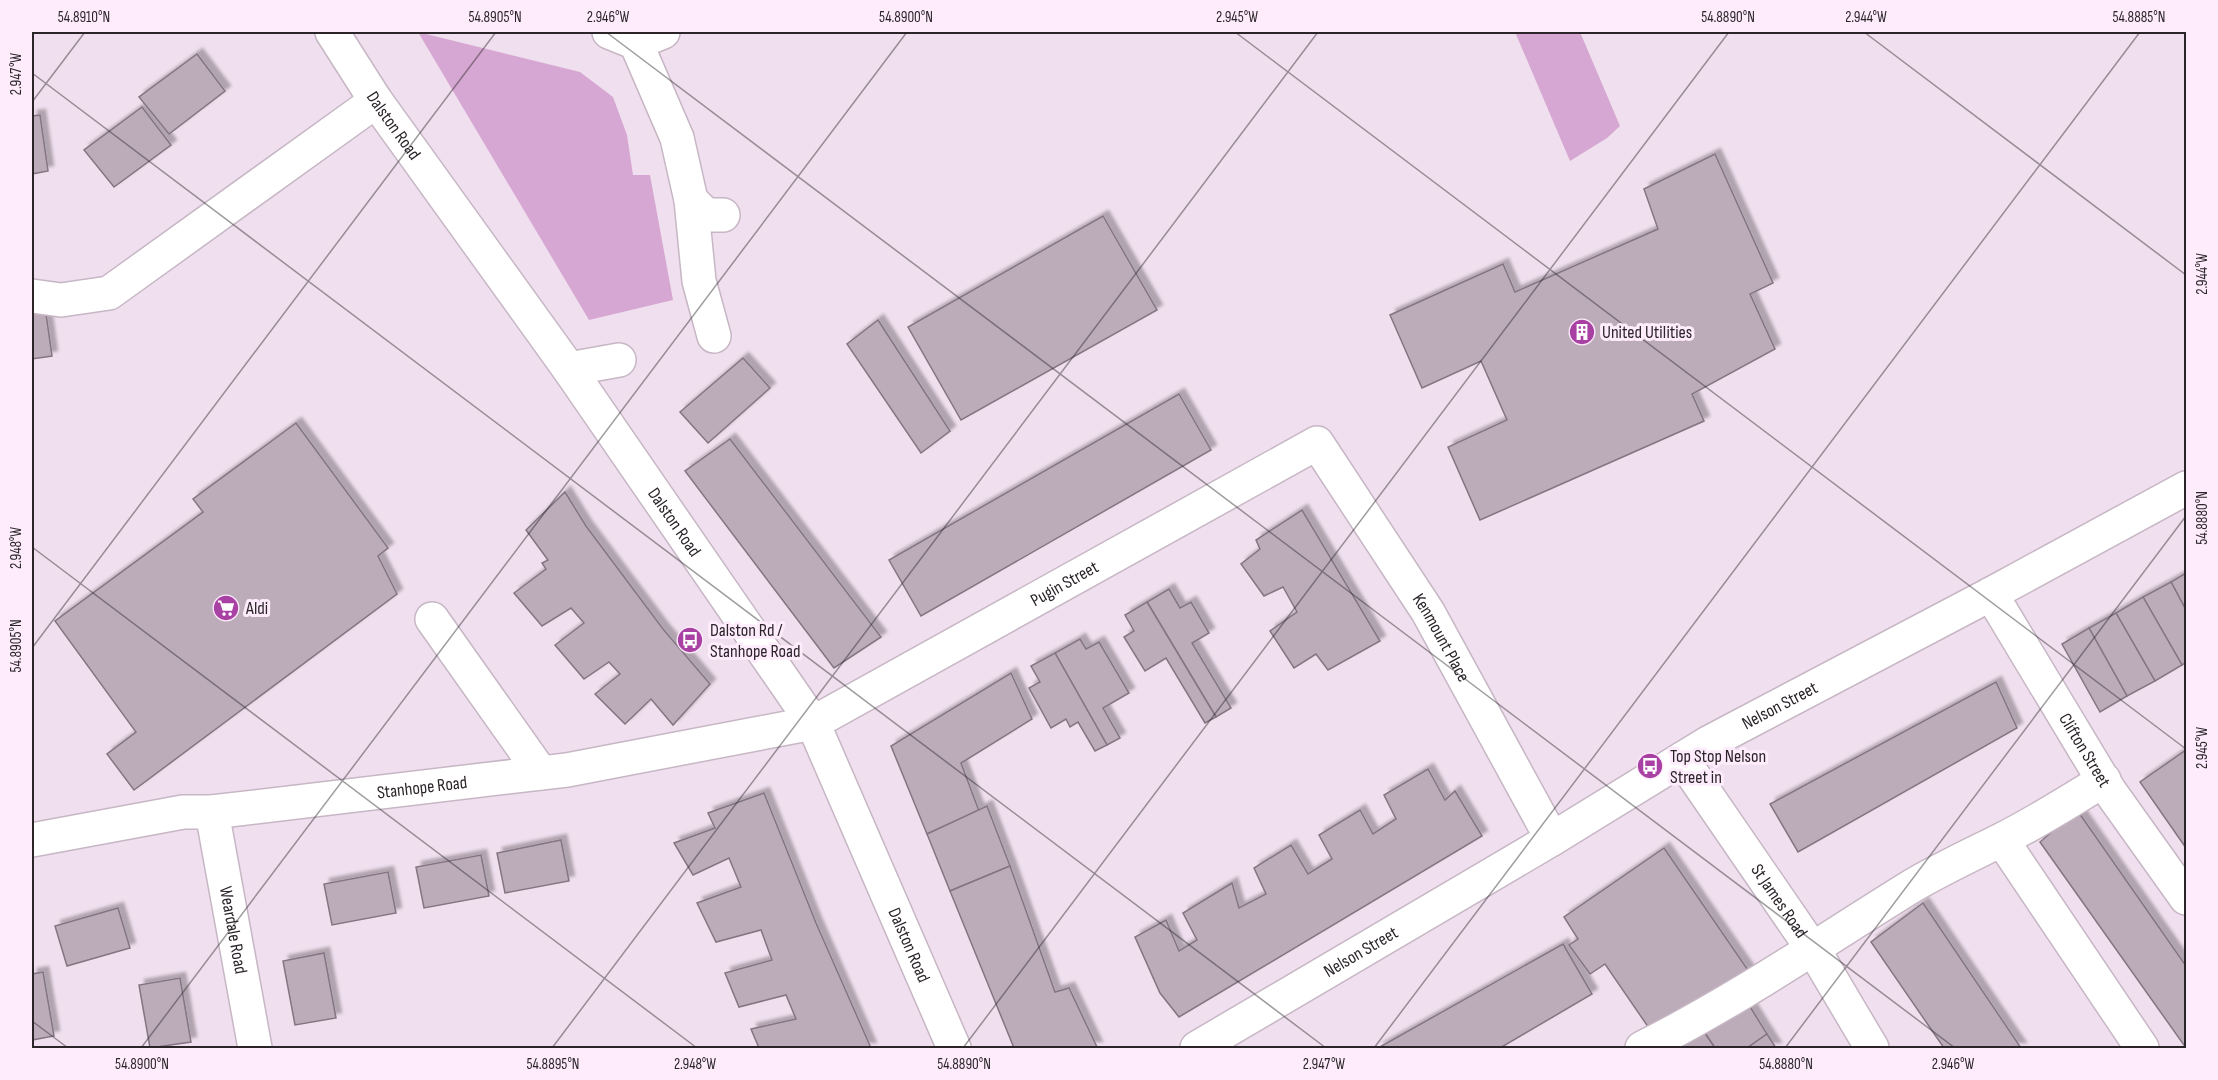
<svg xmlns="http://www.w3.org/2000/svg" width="2218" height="1080" font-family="'Sofia Sans Condensed',sans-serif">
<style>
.green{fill:#d6a7d2}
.building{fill:#bcacba;stroke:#847582;stroke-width:1.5;filter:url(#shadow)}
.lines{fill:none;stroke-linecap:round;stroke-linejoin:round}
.minor-casing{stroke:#c7b7c5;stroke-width:36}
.major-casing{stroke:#c7b7c5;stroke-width:36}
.minor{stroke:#fff;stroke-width:33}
.major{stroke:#fff;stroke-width:33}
.ticks{fill:none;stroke:#2b252a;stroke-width:1.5;stroke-opacity:0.45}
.labels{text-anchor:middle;stroke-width:6;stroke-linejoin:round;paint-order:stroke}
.street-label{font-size:18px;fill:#2b252a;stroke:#feecfc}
.poi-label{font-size:18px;fill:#2b252a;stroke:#feecfc;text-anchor:start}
.neatline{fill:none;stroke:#2b252a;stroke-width:2}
.ticks-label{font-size:15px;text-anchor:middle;fill:#2b252a}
</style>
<defs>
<filter id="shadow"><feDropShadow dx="5.5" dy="-5.5" stdDeviation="1.5" flood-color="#0004"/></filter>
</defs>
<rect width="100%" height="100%" fill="#f0dfee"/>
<!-- green -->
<g class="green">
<path d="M418 32 580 72 613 97 627 135 633 175H650L673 300 589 320Z"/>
<path d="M1515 32H1580L1620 126 1607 138 1570 161Z"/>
</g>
<!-- building -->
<g class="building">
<path d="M197 54 225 91 169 134 139 97Z"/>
<path d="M142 107 171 145 114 187 84 150Z"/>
<path d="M40 115 48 171 32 174V116Z"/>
<path d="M1715 154 1773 283 1750 294 1775 349 1692 394 1704 421 1480 520 1448 447 1507 420 1481 361 1422 388 1390 315 1503 264 1515 292 1658 229 1644 189Z"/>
<path d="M1103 216 1157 310 961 420 908 327Z"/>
<path d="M44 300 52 356 32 359V302Z"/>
<path d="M878 320 950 431 921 453 847 344Z"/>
<path d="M743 358 770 388 708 443 680 412Z"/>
<path d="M1179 394 1211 450 921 616 889 560Z"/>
<path d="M296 423 388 548 378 556 397 594 134 790 107 754 136 732 55 621 203 512 193 499Z"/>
<path d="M730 439 881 637 834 668 685 471Z"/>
<path d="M565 492 586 526 663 629 710 684 673 725 651 699 625 724 595 694 620 674 609 662 584 679 555 645 584 623 571 608 542 626 514 593 546 569 542 563 548 560 526 530Z"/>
<path d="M1302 510 1380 641 1328 670 1316 654 1294 668 1270 631 1297 612 1283 587 1264 596 1241 564 1260 549 1256 540Z"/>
<path d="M2186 573V610L2171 582Z"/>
<path d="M2171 582 2186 610V662L2182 665 2143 597Z"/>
<path d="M1169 589 1180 608 1191 602 1209 633 1192 643 1231 708 1216 717 1147 602Z"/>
<path d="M2143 597 2182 665 2155 681 2116 613Z"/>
<path d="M1147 602 1216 717 1205 723 1166 658 1145 671 1124 637 1134 631 1125 615Z"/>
<path d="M2116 613 2155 681 2127 696 2089 628Z"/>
<path d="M2089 628 2127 696 2100 712 2062 644Z"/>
<path d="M1080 639 1086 649 1099 642 1129 693 1103 708 1120 738 1107 745 1055 653Z"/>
<path d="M1055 653 1107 745 1095 751 1078 722 1070 727 1066 719 1051 728 1029 688 1040 682 1031 666Z"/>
<path d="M1011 673 1032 719 961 763 979 811 927 834 891 746Z"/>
<path d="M1996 682 2017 728 1798 852 1770 804Z"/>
<path d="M2186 750V848L2140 782Z"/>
<path d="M1428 769 1445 800 1455 791 1482 836 1179 1017 1160 993 1135 937 1166 920 1179 951 1197 940 1183 913 1232 883 1239 908 1266 894 1254 868 1291 845 1308 874 1332 859 1319 835 1360 810 1373 834 1396 819 1384 795Z"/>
<path d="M764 793 816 923 871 1048H759L751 1029 796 1019 786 995 739 1007 725 973 772 960 761 930 716 942 697 903 741 887 729 858 693 875 674 843 715 828 708 813Z"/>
<path d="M987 806 1010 866 950 891 927 834Z"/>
<path d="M2077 810 2186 966V1048L2040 842Z"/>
<path d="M561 840 569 881 505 893 497 853Z"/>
<path d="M1664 848 1752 976 1653 1034 1605 964 1590 974 1569 945 1578 939 1564 917Z"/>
<path d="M481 855 489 896 424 908 416 867Z"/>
<path d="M1010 866 1055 992 1069 988 1097 1047 1014 1048 950 891Z"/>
<path d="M388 872 396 913 332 925 324 884Z"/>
<path d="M1923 903 2021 1048H1944L1871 942Z"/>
<path d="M118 908 130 948 67 966 55 926Z"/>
<path d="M1563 944 1592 994 1500 1048H1378Z"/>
<path d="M324 953 336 1018 295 1025 283 961Z"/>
<path d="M43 972 54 1036 32 1040V974Z"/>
<path d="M180 978 191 1042 150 1048 139 985Z"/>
<path d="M1749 1005 1767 1034 1747 1048H1715L1705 1033Z"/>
<path d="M1700 1026 1715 1048H1681L1678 1043Z"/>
<path d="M1767 1034 1776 1048H1747Z"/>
</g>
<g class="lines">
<!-- minor casing -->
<g class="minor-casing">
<g id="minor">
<path d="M609 32 636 43 677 138 691 200 706 215H723"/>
<path d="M636 43 663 32"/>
<path d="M691 200 699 281 714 336"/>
<path d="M32 296 61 300 109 293 376 101"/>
<path d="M569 369 619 360"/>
<path id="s1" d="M1991 594 2109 790 2186 898"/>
<path d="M432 619 541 773"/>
<path id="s2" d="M1682 759 1818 957 1872 1048"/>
<path id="s3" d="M212 812 255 1048"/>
<path id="s4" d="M32 840 183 812H212L567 770 813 723 1317 443 1428 612 1552 839"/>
<path d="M2002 840 2142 1048"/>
<path id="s5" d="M1197 1048 1552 839 1708 743 1991 594 2186 488"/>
<path d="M1642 1048C1736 1001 1823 941 1912 886 1941 869 1971 855 2001 840 2037 822 2070 801 2104 780"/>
</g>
</g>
<!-- major casing -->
<g class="major-casing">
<g id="major">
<path id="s6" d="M332 32 376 101 569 369 813 723 954 1048"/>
</g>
</g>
<!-- minor -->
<use href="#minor" class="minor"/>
<!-- major -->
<use href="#major" class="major"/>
</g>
<!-- ticks -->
<path class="ticks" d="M606 32 1955 1048M1235 32 2186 749M1864 32 2186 275M32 73 1326 1048M32 102 85 32M32 547 697 1048M32 648 496 32M32 1021 68 1048M141 1048 907 32M552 1048 1318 32M963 1048 1729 32M1374 1048 2140 32M1785 1048 2186 516"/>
<!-- icons -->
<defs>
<g id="building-disc" transform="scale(1.35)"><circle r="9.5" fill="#a941a4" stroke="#feecfc"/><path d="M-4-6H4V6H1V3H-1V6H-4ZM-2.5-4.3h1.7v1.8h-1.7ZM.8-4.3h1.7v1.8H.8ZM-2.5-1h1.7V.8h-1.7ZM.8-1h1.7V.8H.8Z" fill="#fff"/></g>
<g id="supermarket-disc" transform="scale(1.35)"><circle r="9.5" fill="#a941a4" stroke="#feecfc"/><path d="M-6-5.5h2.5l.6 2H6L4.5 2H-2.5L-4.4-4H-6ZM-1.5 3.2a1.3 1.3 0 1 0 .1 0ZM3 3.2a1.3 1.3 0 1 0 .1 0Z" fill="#fff"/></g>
<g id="bus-disc" transform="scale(1.35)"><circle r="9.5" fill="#a941a4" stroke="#feecfc"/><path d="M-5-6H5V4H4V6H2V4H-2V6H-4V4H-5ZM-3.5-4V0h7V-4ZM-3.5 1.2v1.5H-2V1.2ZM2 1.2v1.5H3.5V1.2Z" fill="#fff"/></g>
</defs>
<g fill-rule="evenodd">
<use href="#building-disc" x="1582" y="332"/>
<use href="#supermarket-disc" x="226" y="608"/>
<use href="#bus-disc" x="690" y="640"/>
<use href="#bus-disc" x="1650" y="766"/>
</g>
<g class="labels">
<!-- street labels -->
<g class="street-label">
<text dy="6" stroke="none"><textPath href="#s6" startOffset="112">Dalston Road</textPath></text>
<text dy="6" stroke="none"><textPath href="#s6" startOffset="598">Dalston Road</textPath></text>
<text dy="6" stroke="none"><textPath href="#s4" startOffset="1078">Pugin Street</textPath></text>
<text dy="6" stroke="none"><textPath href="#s4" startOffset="1598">Kenmount Place</textPath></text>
<text dy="6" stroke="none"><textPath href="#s5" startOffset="676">Nelson Street</textPath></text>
<text dy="6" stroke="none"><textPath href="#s1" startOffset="182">Clifton Street</textPath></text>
<text dy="6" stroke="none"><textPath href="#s4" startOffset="394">Stanhope Road</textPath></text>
<text dy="6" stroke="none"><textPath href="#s2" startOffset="172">St James Road</textPath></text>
<text dy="6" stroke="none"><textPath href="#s3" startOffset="120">Weardale Road</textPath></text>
<text dy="6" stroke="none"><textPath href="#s6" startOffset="1084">Dalston Road</textPath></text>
<text dy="6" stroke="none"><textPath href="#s5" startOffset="190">Nelson Street</textPath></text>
</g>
<!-- poi labels -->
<g class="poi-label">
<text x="1602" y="338">United Utilities</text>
<text x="246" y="614">Aldi</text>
<text x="710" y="636">Dalston Rd /<tspan x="710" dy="21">Stanhope Road</tspan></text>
<text x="1670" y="762">Top Stop Nelson<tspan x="1670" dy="21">Street in</tspan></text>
</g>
</g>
<!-- border -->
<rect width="2218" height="1080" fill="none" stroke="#feecfc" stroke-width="66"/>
<rect x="33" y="33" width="2152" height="1014" class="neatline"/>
<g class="ticks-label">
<text x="84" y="22">54.8910°N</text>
<text x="495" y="22">54.8905°N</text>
<text x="608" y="22">2.946°W</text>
<text x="906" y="22">54.8900°N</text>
<text x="1237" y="22">2.945°W</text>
<text x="1728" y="22">54.8890°N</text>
<text x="1866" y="22">2.944°W</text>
<text x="2139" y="22">54.8885°N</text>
<text transform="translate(16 74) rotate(-90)" y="5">2.947°W</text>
<text transform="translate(2202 274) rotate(-90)" y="5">2.944°W</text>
<text transform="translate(2202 518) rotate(-90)" y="5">54.8880°N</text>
<text transform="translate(16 548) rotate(-90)" y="5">2.948°W</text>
<text transform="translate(16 646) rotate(-90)" y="5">54.8905°N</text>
<text transform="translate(2202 748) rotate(-90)" y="5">2.945°W</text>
<text x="142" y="1069">54.8900°N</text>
<text x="553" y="1069">54.8895°N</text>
<text x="695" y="1069">2.948°W</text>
<text x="964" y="1069">54.8890°N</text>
<text x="1324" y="1069">2.947°W</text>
<text x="1786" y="1069">54.8880°N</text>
<text x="1953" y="1069">2.946°W</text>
</g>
</svg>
